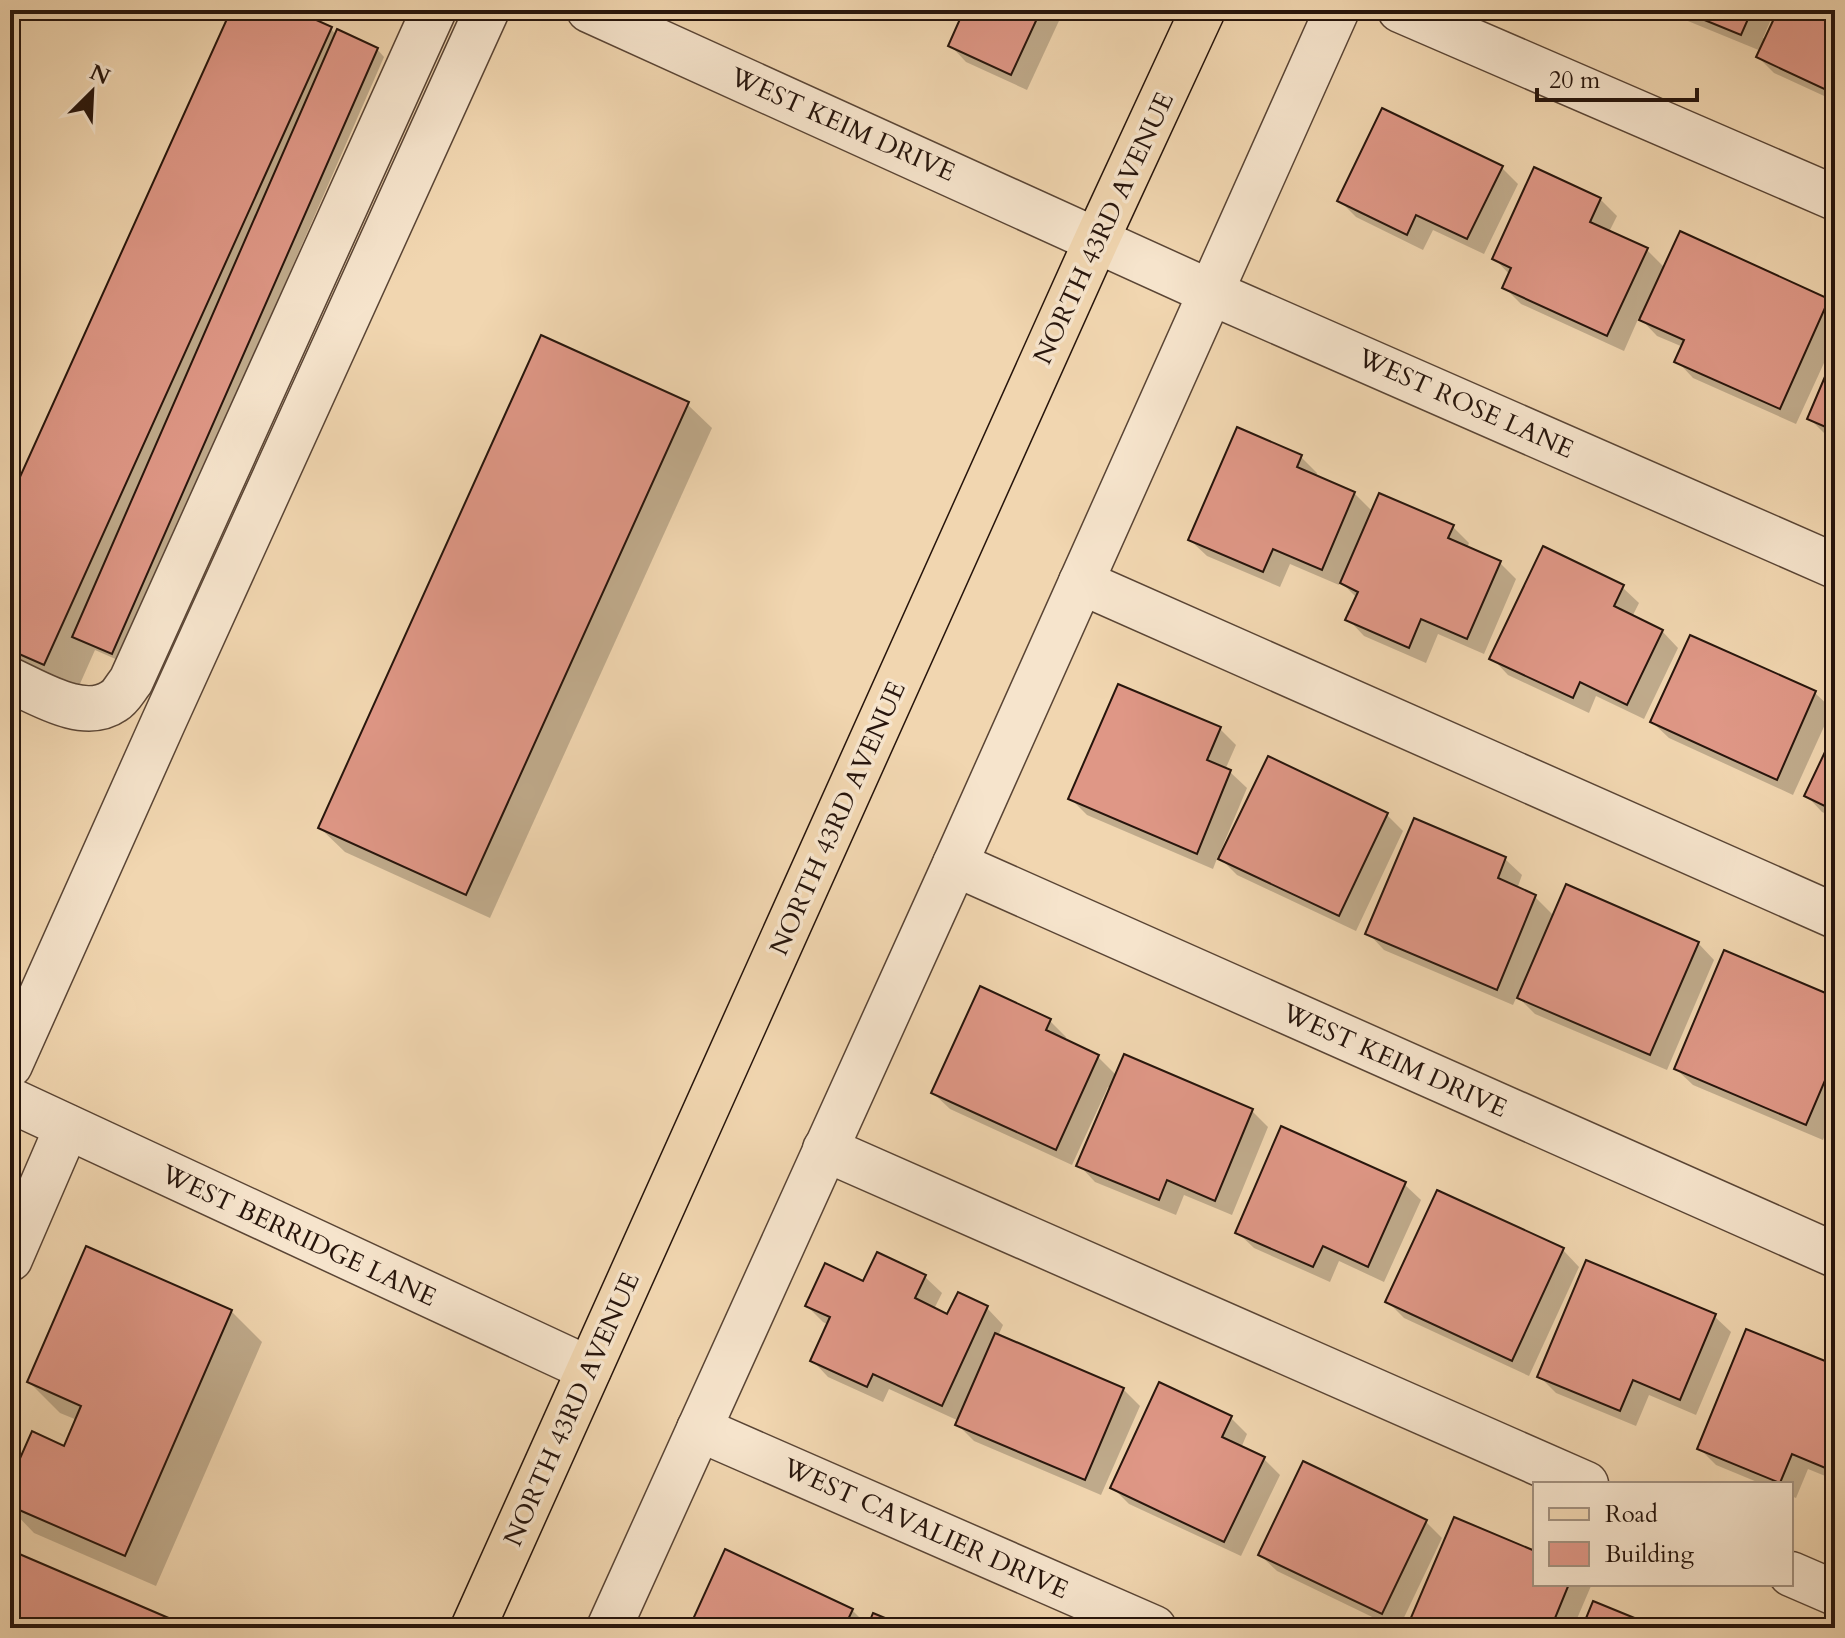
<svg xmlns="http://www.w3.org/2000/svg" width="1845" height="1638" font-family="Cardo,serif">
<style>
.shadow{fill:#0003}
.building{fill:#df9786;stroke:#27150c;stroke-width:2}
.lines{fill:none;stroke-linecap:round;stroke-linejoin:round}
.minor-casing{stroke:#5a4535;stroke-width:47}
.major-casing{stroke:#27150c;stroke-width:47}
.minor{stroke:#f6e4cc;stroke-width:44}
.major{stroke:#f1d6b0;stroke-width:44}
.labels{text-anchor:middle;stroke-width:7;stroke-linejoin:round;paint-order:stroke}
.street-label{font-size:26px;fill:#27150c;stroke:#f6e4cc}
</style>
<rect width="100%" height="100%" fill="#f1d6b0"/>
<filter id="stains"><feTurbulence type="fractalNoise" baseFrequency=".0025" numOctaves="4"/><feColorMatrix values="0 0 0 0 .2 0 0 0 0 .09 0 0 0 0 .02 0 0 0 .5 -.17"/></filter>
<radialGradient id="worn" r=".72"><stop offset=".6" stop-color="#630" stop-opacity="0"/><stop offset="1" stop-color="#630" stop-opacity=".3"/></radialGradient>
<!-- shadow -->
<g class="shadow">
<path d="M233 10H289L331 29 336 35 377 49 384 57 120 661 95 650 75 695 10 666V504Z"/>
<path d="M966 10H1064L1027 90 966 62 950 45Z"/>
<path d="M1661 10H1775L1763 38 1766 39 1780 10H1835V101L1774 73 1758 57 1761 51Z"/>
<path d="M1502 168 1518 184 1484 254 1433 230 1423 250 1356 217 1340 201Z"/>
<path d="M1600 199 1617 216 1609 232 1647 250 1665 268 1681 233 1828 301 1835 308V339L1796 424 1693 378 1677 361 1683 347 1657 336 1639 317 1624 351 1521 304 1504 287 1510 275 1495 259Z"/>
<path d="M1835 358V439L1826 435 1809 418Z"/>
<path d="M687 404 712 428 490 918 345 852 320 828Z"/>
<path d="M1301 457 1317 473 1316 477 1354 493 1373 512 1453 527 1469 543 1467 548 1500 563 1516 579 1484 654 1438 634 1426 663 1364 636 1348 619 1357 598 1340 581 1339 585 1290 564 1280 587 1207 556 1190 540Z"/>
<path d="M1622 587 1639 603 1632 617 1662 631 1678 648 1644 719 1596 696 1589 713 1508 675 1492 658Z"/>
<path d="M1815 693 1832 709 1793 795 1669 738 1652 722Z"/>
<path d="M1220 729 1236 745 1225 770 1230 772 1247 788 1219 855 1222 856 1386 814 1403 831 1356 931 1237 875 1218 856 1213 869 1087 815 1071 799Z"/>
<path d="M1835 736V818L1822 812 1806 795Z"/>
<path d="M1416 821 1505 859 1522 875 1517 889 1535 897 1554 916 1698 943 1714 960 1667 1070 1535 1014 1517 996 1513 1005 1384 950 1368 933Z"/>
<path d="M1835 999V1111L1823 1140 1693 1085 1676 1069Z"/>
<path d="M1050 1021 1066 1037 1064 1041 1098 1057 1117 1076 1252 1111 1268 1127 1232 1215 1184 1195 1176 1215 1095 1182 1079 1165 1112 1088 1108 1087 1072 1165 950 1109 933 1093Z"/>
<path d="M1404 1184 1421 1200 1384 1282 1339 1261 1330 1282 1254 1248 1237 1232Z"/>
<path d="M1563 1250 1579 1267 1529 1376 1404 1318 1388 1302Z"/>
<path d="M878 1255 925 1277 942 1293 934 1309 948 1316 987 1308 1003 1325 998 1336 1123 1389 1140 1406 1101 1495 974 1441 958 1425 959 1421 889 1389 883 1402 828 1377 812 1360 829 1325 823 1322 807 1306 864 1284Z"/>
<path d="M231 1311 262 1342 156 1586 34 1533 10 1508V1486L65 1449 77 1420 60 1413 29 1382Z"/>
<path d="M1714 1316 1731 1332 1696 1415 1649 1395 1636 1426 1556 1393 1539 1376Z"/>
<path d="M1835 1367V1480L1808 1469 1796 1498 1791 1496V1484H1762L1716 1465 1699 1448Z"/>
<path d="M1231 1418 1247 1434 1241 1448 1263 1458 1280 1475 1241 1556 1129 1504 1112 1487Z"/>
<path d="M1455 1519 1535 1553V1584H1589L1591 1586 1573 1628H1410Z"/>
<path d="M1426 1522 1442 1538 1399 1628H1395L1277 1571 1260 1555Z"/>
<path d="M852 1610 869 1627 904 1628H691Z"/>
</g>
<!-- building -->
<g class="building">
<path d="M231 10H294L332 27 44 665 10 650V499Z"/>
<path d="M964 10H1041L1011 75 948 46Z"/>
<path d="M1680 10H1752L1741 35Z"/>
<path d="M1778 10H1835V94L1756 57Z"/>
<path d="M337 29 378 48 112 654 72 637Z"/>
<path d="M1382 108 1503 166 1467 239 1416 215 1407 235 1337 201Z"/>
<path d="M1534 167 1601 198 1590 222 1648 248 1607 336 1502 288 1511 268 1492 259Z"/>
<path d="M1680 231 1829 299 1780 409 1674 362 1684 340 1639 320Z"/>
<path d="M541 335 689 402 466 895 318 828Z"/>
<path d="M1835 353V431L1807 419Z"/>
<path d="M1237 427 1302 455 1297 467 1355 492 1322 570 1273 549 1263 572 1188 540Z"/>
<path d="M1379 493 1454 525 1448 538 1501 561 1467 639 1421 619 1409 648 1345 620 1358 592 1340 583Z"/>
<path d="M1543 546 1624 585 1614 606 1663 630 1627 705 1580 682 1573 698 1489 659Z"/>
<path d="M1690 635 1816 691 1777 780 1650 722Z"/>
<path d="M1118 684 1221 727 1207 760 1231 770 1197 854 1068 799Z"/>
<path d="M1834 733H1835V811L1804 796Z"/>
<path d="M1268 756 1388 813 1339 916 1218 859Z"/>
<path d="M1414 818 1506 857 1498 878 1536 895 1497 990 1365 934Z"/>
<path d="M1566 884 1699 942 1650 1055 1517 998Z"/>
<path d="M1724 950 1835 997V1057L1806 1125 1674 1069Z"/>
<path d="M980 986 1051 1019 1046 1030 1099 1055 1056 1150 931 1093Z"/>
<path d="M1124 1054 1253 1109 1215 1201 1167 1180 1159 1200 1076 1166Z"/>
<path d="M1281 1126 1406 1182 1368 1267 1323 1246 1313 1267 1235 1233Z"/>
<path d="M1437 1190 1564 1248 1512 1361 1385 1302Z"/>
<path d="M86 1246 232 1310 125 1556 10 1506V1481L32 1431 64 1446 81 1406 27 1382Z"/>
<path d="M877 1252 926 1275 915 1298 947 1314 958 1292 988 1306 942 1406 873 1374 867 1387 810 1361 830 1317 805 1306 825 1263 863 1281Z"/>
<path d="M1586 1260 1716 1314 1680 1400 1633 1380 1620 1411 1537 1377Z"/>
<path d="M1746 1329 1835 1365V1472L1792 1454 1780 1483 1697 1449Z"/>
<path d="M995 1333 1124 1388 1085 1480 955 1425Z"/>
<path d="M1159 1382 1232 1416 1222 1437 1265 1457 1224 1542 1110 1488Z"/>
<path d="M1303 1461 1427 1520 1382 1614 1258 1555Z"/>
<path d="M1454 1517 1535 1551V1584H1569L1551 1628 1407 1627Z"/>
<path d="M725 1549 853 1609 844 1628H689Z"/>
<path d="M10 1550 192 1628H10Z"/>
<path d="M1593 1601 1659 1628H1582Z"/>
<path d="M873 1613 909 1628H867Z"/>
</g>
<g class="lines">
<!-- minor casing -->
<g class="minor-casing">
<g id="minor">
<path d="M589 10 1210 292 1835 566"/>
<path d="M1400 10 1835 198"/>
<path d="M1081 582 1835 916"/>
<path d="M10 680C39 693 84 722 114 701 121 697 126 687 131 681L434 10"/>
<path d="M955 864 1835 1255"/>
<path d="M10 1065 163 723 487 10"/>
<path d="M10 1100 589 1369"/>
<path d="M825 1149 1586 1484"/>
<path d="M10 1259 67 1127"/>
<path d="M699 1429 1154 1628"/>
<path d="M1791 1574 1835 1593"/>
<path d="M609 1628 955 864 1337 10"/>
</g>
</g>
<!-- major casing -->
<g class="major-casing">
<path id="major" d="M473 1628 1097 239 1203 10"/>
</g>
<!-- minor -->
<use href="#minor" class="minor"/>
<!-- major -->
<use href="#major" class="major"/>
</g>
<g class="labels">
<!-- street labels -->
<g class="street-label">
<text transform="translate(843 124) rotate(24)" y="9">WEST KEIM DRIVE</text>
<text transform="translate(1103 228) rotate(-65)" y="9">NORTH 43RD AVENUE</text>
<text transform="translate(1466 403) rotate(24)" y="9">WEST ROSE LANE</text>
<text transform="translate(837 818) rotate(-66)" y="9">NORTH 43RD AVENUE</text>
<text transform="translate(1395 1060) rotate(24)" y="9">WEST KEIM DRIVE</text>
<text transform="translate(299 1235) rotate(25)" y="9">WEST BERRIDGE LANE</text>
<text transform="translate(571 1409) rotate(-66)" y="9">NORTH 43RD AVENUE</text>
<text transform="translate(926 1528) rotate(24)" y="9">WEST CAVALIER DRIVE</text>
</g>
</g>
<!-- margin -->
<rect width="1845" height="1638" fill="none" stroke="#f1d6b0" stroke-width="40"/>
<rect x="12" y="12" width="1821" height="1614" fill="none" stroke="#27150c" stroke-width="4"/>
<rect x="20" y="20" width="1805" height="1598" fill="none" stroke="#27150c" stroke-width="2"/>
<!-- legend -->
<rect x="1533" y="1482" width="260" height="104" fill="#f6e4cc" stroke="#a3917f" stroke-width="2"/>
<rect x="1549" y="1508" width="40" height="12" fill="#f1d6b0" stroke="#a3917f" stroke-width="2"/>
<text x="1605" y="1522" font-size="24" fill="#27150c">Road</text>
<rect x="1549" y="1542" width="40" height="24" fill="#df9786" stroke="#a3917f" stroke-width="2"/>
<text x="1605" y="1562" font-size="24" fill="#27150c">Building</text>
<!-- north arrow -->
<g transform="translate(92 92) rotate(24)" stroke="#f6e4cc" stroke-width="6" paint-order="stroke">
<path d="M0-6L14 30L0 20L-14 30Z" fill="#27150c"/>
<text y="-12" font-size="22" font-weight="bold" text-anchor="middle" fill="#27150c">N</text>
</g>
<!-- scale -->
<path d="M1537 88v12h160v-12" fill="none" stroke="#27150c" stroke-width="4"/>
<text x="1549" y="88" font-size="24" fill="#27150c" stroke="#f6e4cc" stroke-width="6" paint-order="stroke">20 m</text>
<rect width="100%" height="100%" filter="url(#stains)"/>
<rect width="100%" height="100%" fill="url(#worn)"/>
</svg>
